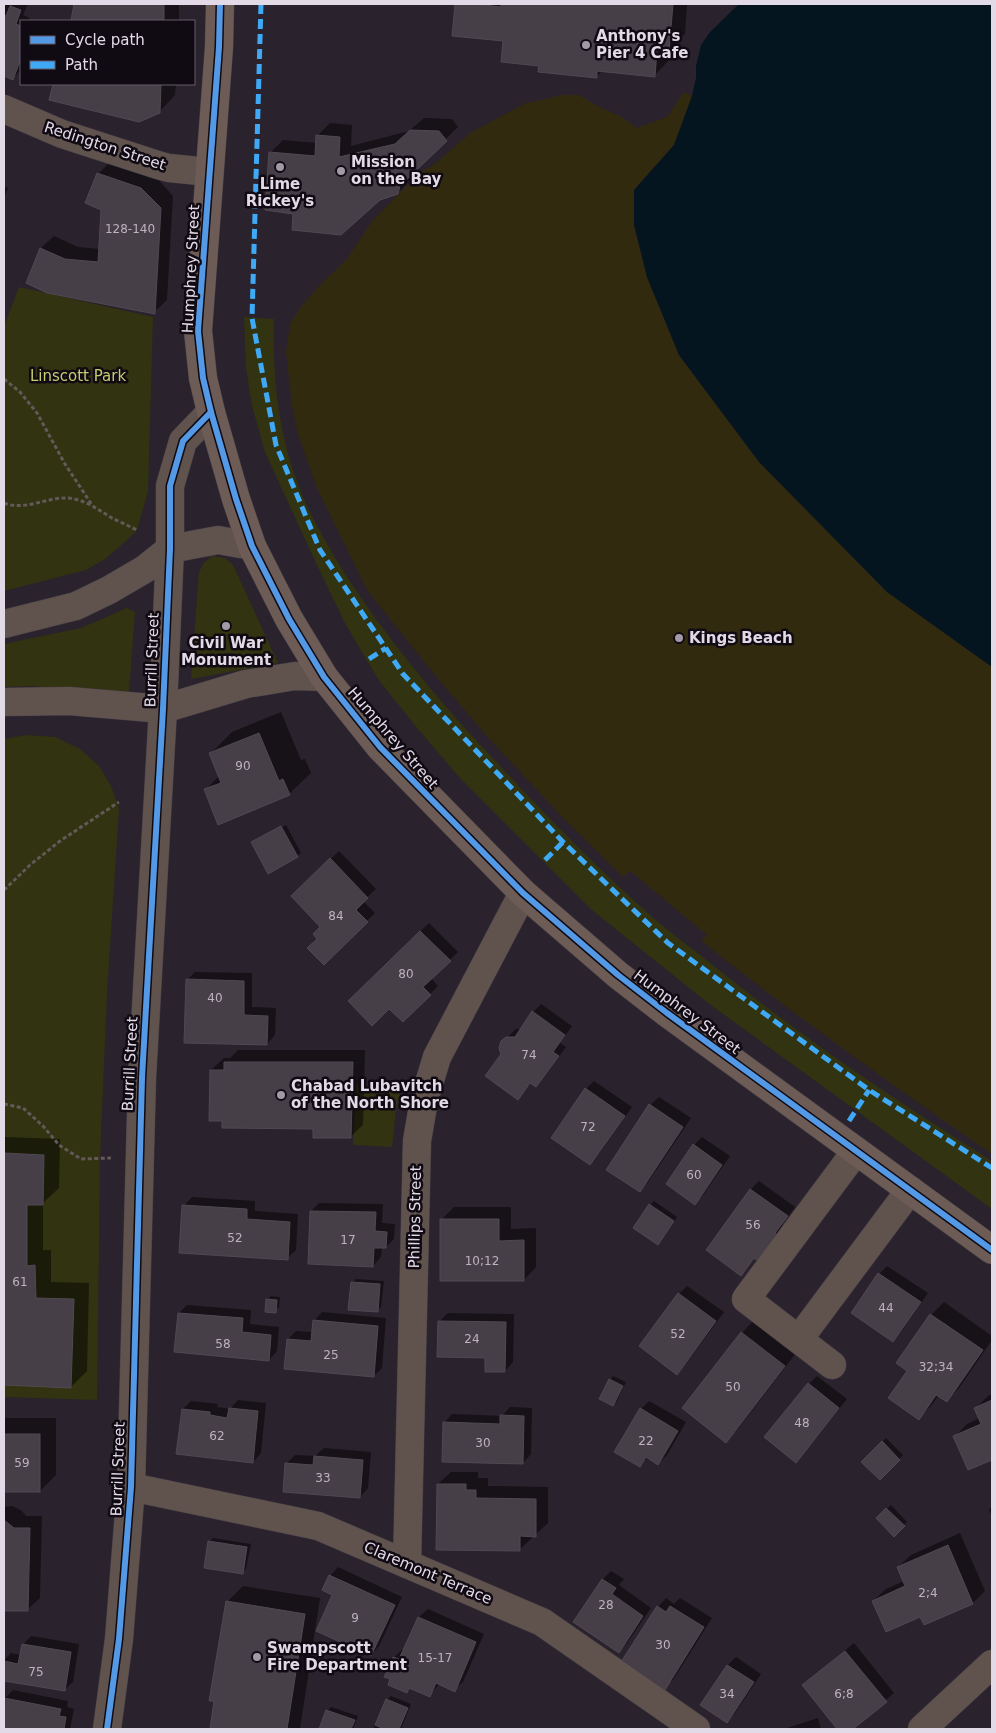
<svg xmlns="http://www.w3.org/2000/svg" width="996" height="1733" font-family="'DejaVu Sans',sans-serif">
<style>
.green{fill:#323310}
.sand{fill:#322a0e}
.water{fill:#051520}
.shadow{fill:#0007}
.building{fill:#463f48;stroke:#504952}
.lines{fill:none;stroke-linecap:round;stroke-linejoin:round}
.minor-casing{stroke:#433d46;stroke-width:29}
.major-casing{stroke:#433d46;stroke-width:29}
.path{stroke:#625959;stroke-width:3;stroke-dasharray:4 2.5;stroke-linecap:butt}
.minor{stroke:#60534d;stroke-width:28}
.major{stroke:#6c5c55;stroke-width:28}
.quiet{stroke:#3fa9f5;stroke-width:5;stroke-dasharray:10 5;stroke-linecap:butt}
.cycleway-casing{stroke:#100a13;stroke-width:9}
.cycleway{stroke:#5399e6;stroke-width:6}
.poi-dot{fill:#a29aa6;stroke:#100a13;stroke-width:2}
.labels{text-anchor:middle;stroke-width:5;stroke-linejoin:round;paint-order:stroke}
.number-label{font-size:12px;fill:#bcb3bf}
.poi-label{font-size:15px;font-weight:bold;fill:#e3dae7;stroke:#100a13;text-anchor:start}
.street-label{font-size:15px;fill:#e3dae7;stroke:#100a13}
.park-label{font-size:15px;fill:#c4cd70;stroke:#100a13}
</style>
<rect width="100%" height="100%" fill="#2a222d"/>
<!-- green -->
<g class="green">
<path d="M19 287 153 317 148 491 137 530 126 541 105 559 86 570 4 591V327Z"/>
<path d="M244 317 274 319C272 371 278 429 296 478 305 506 320 531 334 556 371 617 416 673 463 726 523 791 584 856 650 915 667 930 686 944 704 958 761 1004 820 1048 881 1089 918 1114 955 1137 992 1161V1209L708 1003 592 910 459 777 418 729 378 679 345 623 315 561 265 452 252 406 246 367Z"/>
<path d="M212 556 225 558 233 565 278 663 191 679 199 572 203 564Z"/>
<path d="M127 608 135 612 129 691 126 694 30 686 4 687V644L81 628Z"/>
<path d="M26 735 55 737 80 749 99 766 111 786 119 809 107 993 100 1159 97 1400 4 1397V739Z"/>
<path d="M356 1085 402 1088 396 1110 392 1147 353 1145Z"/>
</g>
<!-- sand -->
<path class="sand" d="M684 92 692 96 674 145 634 190V225L647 277 679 355 759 462 887 592 992 667V1154C893 1086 796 1016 701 941L707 935 630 871 623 877 561 816 485 734 434 674 367 590 317 488 298 434 292 406 286 352 290 324 300 308 319 286 347 259 373 220 420 173 435 164 470 133 526 103 542 100 562 95H579L599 107 620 116 637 128 667 117Z"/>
<!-- water -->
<path class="water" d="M739 4H992V667L887 592 759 462 679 355 647 277 634 225V190L674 145 692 96 696 78V66L701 45 710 32Z"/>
<!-- shadow -->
<g class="shadow">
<path d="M4 4 11 6 14 4H28L23 15 30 18 28 21H21V70L13 78 4 75Z"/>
<path d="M75 4H179V21H75L77 19H72Z"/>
<path d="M457 4H687L685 34 672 47 670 59 654 76 603 70 596 77 540 65 504 40 453 35Z"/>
<path d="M54 84H176L175 95 159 112 51 100Z"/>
<path d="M424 118 452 119 458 127 412 172 410 180 398 193 294 213 270 153 283 140 317 143V136L330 123 352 125 351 146 409 131Z"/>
<path d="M111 161 154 175 173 196 167 300 154 312 41 248 54 236 78 247 100 249 103 209 98 174Z"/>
<path d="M4 186 8 188 4 198Z"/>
<path d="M281 712 301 760 305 759 311 773 289 794 205 790 219 776 210 754 232 732Z"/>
<path d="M286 825 301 853 297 856 252 843Z"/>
<path d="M339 851 376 889 363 901 375 913 324 963 322 927 292 896Z"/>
<path d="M429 923 458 952 431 978 438 986 403 1021 389 1007 349 1001Z"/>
<path d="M195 972 252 973V1007L276 1008 275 1035 267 1044 187 980Z"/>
<path d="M541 1004 572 1026 560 1043 566 1047 544 1077 536 1085 532 1082 518 1098 503 1055 502 1042 516 1029H522L533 1012Z"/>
<path d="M238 1050H365L363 1125 350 1137 315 1128 211 1070 224 1058H230Z"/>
<path d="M594 1081 632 1107 598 1155 590 1164 586 1089Z"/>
<path d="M659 1097 691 1118 648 1182 640 1190 650 1105Z"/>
<path d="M4 1137 60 1139 59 1188 43 1203V1250H51V1282L89 1283 87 1371 71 1387 4 1384Z"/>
<path d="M702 1137 730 1156 703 1195 695 1203 694 1145Z"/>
<path d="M759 1181 795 1207 782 1225 788 1228 755 1257 741 1274 708 1250 751 1189Z"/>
<path d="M192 1197 255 1201V1211L298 1214 296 1250 287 1258 184 1206Z"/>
<path d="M654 1201 677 1217 662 1239 650 1205Z"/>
<path d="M319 1203 383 1204 382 1223 395 1224 394 1239 386 1247H382L381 1257 373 1266 311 1211Z"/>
<path d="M454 1207H511V1229L536 1228V1267L524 1280 441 1220Z"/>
<path d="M887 1266 928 1293 901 1332 893 1341 879 1274Z"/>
<path d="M356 1279 384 1281 381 1307 377 1311 352 1283Z"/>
<path d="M687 1286 724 1312 685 1365 677 1373 679 1294Z"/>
<path d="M271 1296 280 1297 279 1307 275 1311 267 1300Z"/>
<path d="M944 1302 992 1336V1340L959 1388 947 1400 939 1395 931 1406 919 1418 909 1371 898 1363 931 1315Z"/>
<path d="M187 1305 251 1310 250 1324 279 1327 277 1351 269 1360 179 1313Z"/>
<path d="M322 1312 386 1318 382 1368 374 1376 288 1339 296 1331 313 1332 314 1321Z"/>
<path d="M448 1313 514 1314 513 1362 505 1371 439 1322Z"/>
<path d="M754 1320 796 1353 738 1429 726 1441 742 1333Z"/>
<path d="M613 1376 626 1382 617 1401 613 1405 610 1380Z"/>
<path d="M817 1376 847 1399 804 1452 809 1384Z"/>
<path d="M992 1394V1458L969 1469 954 1437 967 1424 980 1418 975 1409 988 1396Z"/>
<path d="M238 1400 266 1403 261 1453 253 1462 183 1409 191 1401 218 1404 217 1407 230 1409Z"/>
<path d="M649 1401 686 1422 667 1455 658 1464 648 1457 639 1466 641 1409Z"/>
<path d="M510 1407 532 1408 531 1454 523 1463 444 1423 452 1414 502 1416Z"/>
<path d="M4 1418H56V1475L40 1491H4Z"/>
<path d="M886 1438 903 1455 880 1478 862 1462Z"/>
<path d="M324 1448 371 1452 368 1488 360 1497 287 1463 295 1455 315 1456Z"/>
<path d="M451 1472H478V1478H488V1486L548 1487V1523L535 1535H532V1538L519 1550 438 1484Z"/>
<path d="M891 1505 907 1522 894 1535 877 1518Z"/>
<path d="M12 1506 21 1510 26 1516H42L40 1598 27 1610 4 1609V1507Z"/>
<path d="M992 1506V1517L989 1510Z"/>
<path d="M960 1533 985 1591 973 1603 873 1601 886 1589 904 1581 898 1567 911 1555Z"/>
<path d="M213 1538 251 1544 246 1569 242 1573 209 1542Z"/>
<path d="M338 1567 402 1597 379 1646 371 1655 334 1594 330 1576Z"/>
<path d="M611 1571 624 1579 619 1585 651 1608 627 1643 619 1652 574 1621 603 1579Z"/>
<path d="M243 1586 320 1598 300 1729H211L227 1602Z"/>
<path d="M666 1598 674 1604 680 1598 712 1618 673 1680 664 1688 658 1607Z"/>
<path d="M428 1609 484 1634 463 1682 454 1690 440 1683 430 1695 411 1687 406 1691 392 1678 386 1676 394 1657 403 1649 405 1650 419 1617Z"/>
<path d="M31 1636 79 1644 73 1682 64 1690 4 1680V1660L11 1653 21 1655 23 1645Z"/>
<path d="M854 1643 894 1693 851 1729H838L804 1685Z"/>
<path d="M736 1657 761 1674 735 1713 727 1721 702 1705 728 1665Z"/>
<path d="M13 1690 68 1701 67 1707 74 1709 70 1729H4L5 1698Z"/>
<path d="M391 1696 411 1704 401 1729H373L387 1700Z"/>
<path d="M331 1707 358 1716 353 1729H321L327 1711Z"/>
<path d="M818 1718 821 1729H784Z"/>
</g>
<!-- building -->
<g class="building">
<path d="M74 4H164V21H82L71 20Z"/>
<path d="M455 4H476L501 7V4H673L669 51 657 50 655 77 597 71V78L538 72 539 66 501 62 503 41 452 36Z"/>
<path d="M10 6 21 10 16 24 21 26 19 35 21 36V58L13 80 4 76V15L6 16Z"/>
<path d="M53 84H161L160 113 139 122 49 100Z"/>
<path d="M410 130 439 131 447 141 400 186 398 194 380 200 341 235 292 230 293 214 265 210 269 152 315 156 316 135 340 137 339 157 395 144Z"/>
<path d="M97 173 141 188 161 208 155 314 47 293 26 283 40 248 65 259 98 262 101 210 85 203Z"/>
<path d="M259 733 279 781 283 779 290 795 218 825 204 789 221 783 209 753Z"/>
<path d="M281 826 298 857 268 874 251 842Z"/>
<path d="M330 858 368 898 356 910 368 922 324 965 307 948 317 939 313 934 320 927 291 896Z"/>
<path d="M420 931 451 961 423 987 431 995 403 1022 389 1009 372 1026 348 1001Z"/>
<path d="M186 979 244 981V1015L268 1016 267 1045 184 1043Z"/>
<path d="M532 1011 565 1035 553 1052 559 1056 536 1087 530 1083 518 1100 485 1076 501 1054 499 1048 501 1041 506 1037H515Z"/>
<path d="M224 1062H353L351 1138H313V1129L222 1128V1121H209L210 1070H224Z"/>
<path d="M585 1088 625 1116 590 1165 551 1138Z"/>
<path d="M649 1104 683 1127 640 1192 606 1170Z"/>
<path d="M693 1144 722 1165 695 1205 666 1184Z"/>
<path d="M4 1153 44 1155 43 1205H27V1266L35 1265 36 1298 74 1299 71 1388 4 1385Z"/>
<path d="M750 1189 788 1216 775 1233 780 1237 761 1263 754 1258 741 1276 706 1250Z"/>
<path d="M649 1204 674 1221 658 1245 633 1228Z"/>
<path d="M182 1205 247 1209V1219L290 1222 288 1260 179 1253Z"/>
<path d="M310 1211 376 1212 375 1231 387 1232 386 1248H374L373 1267 308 1264Z"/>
<path d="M440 1219H499V1241L524 1240V1281H440Z"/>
<path d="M878 1273 921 1302 893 1342 851 1313Z"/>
<path d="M351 1282 380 1284 378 1312 348 1310Z"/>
<path d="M678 1293 716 1321 677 1375 639 1346Z"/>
<path d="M266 1299 277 1300 276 1313 265 1312Z"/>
<path d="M178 1313 243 1318 242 1332 271 1335 269 1361 174 1352Z"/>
<path d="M930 1314 983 1350 947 1402 936 1395 919 1420 888 1398 907 1371 896 1363Z"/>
<path d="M313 1320 378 1326 374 1377 284 1369 287 1339 311 1341Z"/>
<path d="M438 1321 506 1322 505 1372H485V1358L437 1357Z"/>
<path d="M741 1332 785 1366 726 1443 682 1408Z"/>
<path d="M609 1379 623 1386 613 1406 599 1399Z"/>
<path d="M808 1383 839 1408 796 1463 764 1437Z"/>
<path d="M992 1400V1460L968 1470 953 1436 981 1424 974 1408Z"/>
<path d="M229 1408 258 1411 253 1463 176 1454 182 1409 210 1412V1415L227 1418Z"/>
<path d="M640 1408 678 1431 658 1465 646 1457 640 1467 614 1452Z"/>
<path d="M500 1415 524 1416 523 1464 442 1462 443 1422 500 1424Z"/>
<rect x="4" y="1434" width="36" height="58"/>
<path d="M882 1441 900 1460 880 1480 861 1462Z"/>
<path d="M314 1456 363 1460 360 1498 283 1492 285 1463 313 1465Z"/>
<path d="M437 1484H466V1490H476V1498L536 1499V1537L520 1536V1551L436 1550Z"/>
<path d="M886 1508 905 1526 894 1537 876 1518Z"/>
<path d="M4 1520 14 1528H30L28 1611H4Z"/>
<path d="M208 1541 247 1547 243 1574 204 1568Z"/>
<path d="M948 1545 973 1604 924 1625 920 1617 886 1632 872 1601 905 1586 897 1567Z"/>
<path d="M329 1575 395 1605 371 1656 316 1631 332 1595 322 1590Z"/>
<path d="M602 1579 616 1588 612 1594 643 1616 619 1653 573 1622Z"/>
<path d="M226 1601 305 1614 287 1729H210L214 1701H209Z"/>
<path d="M657 1606 666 1612 670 1606 704 1627 665 1690 621 1662Z"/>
<path d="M418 1617 476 1642 455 1692 436 1683 430 1697 409 1688 407 1693 388 1685 390 1679 384 1677 393 1657 399 1659Z"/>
<path d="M22 1644 71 1652 65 1691 4 1681V1661L18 1664Z"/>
<path d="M845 1651 887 1702 853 1729H837L802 1685Z"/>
<path d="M727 1665 754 1682 727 1723 700 1705Z"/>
<path d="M4 1698 61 1709 59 1716 66 1717 64 1729H4Z"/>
<path d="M386 1699 408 1708 399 1729H384L375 1725Z"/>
<path d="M326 1710 355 1720 351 1729H319Z"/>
</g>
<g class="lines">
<!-- minor casing -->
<g class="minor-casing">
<g id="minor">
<path d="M4 109 62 134 161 166 169 168 209 172"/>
<path d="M4 624 76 606 109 590 145 569 170 549 218 540 252 546"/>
<path d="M4 702 69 701 163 709 246 684 295 676 324 677"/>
<path d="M799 1339 910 1190"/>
<path d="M832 1365 746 1299 856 1151"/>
<path d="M131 1487 318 1526 542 1622 696 1729"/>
<path d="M407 1564 417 1141 424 1100 437 1057 523 893"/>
<path d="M107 1729 119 1639 131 1487 142 1078 163 709 170 549V486L183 441 211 412"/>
<path d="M922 1729 992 1664"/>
</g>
</g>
<!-- major casing -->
<g class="major-casing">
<path id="major" d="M220 4 219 47 198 331 203 378 211 412 236 499 252 546 289 619 324 677 380 747 523 893 618 975 667 1013 992 1250"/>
</g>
<!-- path -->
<g class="path">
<path d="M4 379 20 392 37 413 65 464 92 505"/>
<path d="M4 503C24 511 45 498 65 498 83 498 97 509 112 518 120 522 129 526 137 530"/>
<path d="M4 890 30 865 60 841 119 802"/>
<path d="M4 1104 23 1108 43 1126 59 1145 81 1159 111 1158"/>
</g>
<!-- minor -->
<use href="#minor" class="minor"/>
<!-- major -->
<use href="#major" class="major"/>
<!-- quiet -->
<g class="quiet">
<path d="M261 4 252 318 276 445 320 550 403 674 563 842 668 943 869 1090 992 1168"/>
<path d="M369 659 386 648"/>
<path d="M545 860 563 842"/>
<path d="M849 1121 869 1090"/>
</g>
<!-- cycleway casing -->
<g class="cycleway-casing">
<g id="cycleway">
<path d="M220 4 219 47 198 331 203 378 211 412 236 499 252 546 289 619 324 677 380 747 523 893 618 975 667 1013 992 1250"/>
<path d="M107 1729 119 1639 131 1487 142 1078 163 709 170 549V486L183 441 211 412"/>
</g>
</g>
<!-- cycleway -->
<use href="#cycleway" class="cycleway"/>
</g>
<!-- markers -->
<g class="poi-dot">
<circle cx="586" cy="45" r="5"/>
<circle cx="280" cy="167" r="5"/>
<circle cx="341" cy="171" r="5"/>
<circle cx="226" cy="626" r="5"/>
<circle cx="679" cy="638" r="5"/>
<circle cx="281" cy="1095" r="5"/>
<circle cx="257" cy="1657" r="5"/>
</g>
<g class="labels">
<!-- number labels -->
<g class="number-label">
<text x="130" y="233">128-140</text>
<text x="243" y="770">90</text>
<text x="336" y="920">84</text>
<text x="406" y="978">80</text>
<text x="215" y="1002">40</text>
<text x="529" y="1059">74</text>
<text x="588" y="1131">72</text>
<text x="694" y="1179">60</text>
<text x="753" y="1229">56</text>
<text x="235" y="1242">52</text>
<text x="348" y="1244">17</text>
<text x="482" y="1265">10;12</text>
<text x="20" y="1286">61</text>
<text x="886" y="1312">44</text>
<text x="678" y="1338">52</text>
<text x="472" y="1343">24</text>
<text x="223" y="1348">58</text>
<text x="331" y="1359">25</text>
<text x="936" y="1371">32;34</text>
<text x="733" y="1391">50</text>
<text x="802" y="1427">48</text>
<text x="217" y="1440">62</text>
<text x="646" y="1445">22</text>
<text x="483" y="1447">30</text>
<text x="22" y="1467">59</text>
<text x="323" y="1482">33</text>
<text x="928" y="1597">2;4</text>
<text x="606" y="1609">28</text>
<text x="355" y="1622">9</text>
<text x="663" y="1649">30</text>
<text x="435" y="1662">15-17</text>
<text x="36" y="1676">75</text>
<text x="727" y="1698">34</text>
<text x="844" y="1698">6;8</text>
</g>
<!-- poi labels -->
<g class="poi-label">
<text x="596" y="41">Anthony's<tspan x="596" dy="17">Pier 4 Cafe</tspan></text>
<text x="351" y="167">Mission<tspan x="351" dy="17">on the Bay</tspan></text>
<text x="280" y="189" text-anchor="middle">Lime<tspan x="280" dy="17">Rickey's</tspan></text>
<text x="689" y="643">Kings Beach</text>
<text x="226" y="648" text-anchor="middle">Civil War<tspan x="226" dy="17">Monument</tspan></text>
<text x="291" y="1091">Chabad Lubavitch<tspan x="291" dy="17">of the North Shore</tspan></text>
<text x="267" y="1653">Swampscott<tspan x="267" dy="17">Fire Department</tspan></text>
</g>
<!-- street labels -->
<g class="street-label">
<text transform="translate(105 146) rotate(18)" y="5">Redington Street</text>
<text transform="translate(191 269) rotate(-87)" y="5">Humphrey Street</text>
<text transform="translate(152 660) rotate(-88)" y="5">Burrill Street</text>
<text transform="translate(393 738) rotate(49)" y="5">Humphrey Street</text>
<text transform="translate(687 1012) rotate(37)" y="5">Humphrey Street</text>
<text transform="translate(130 1064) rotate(-87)" y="5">Burrill Street</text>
<text transform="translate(415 1217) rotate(-89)" y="5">Phillips Street</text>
<text transform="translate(118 1469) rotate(-88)" y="5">Burrill Street</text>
<text transform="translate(428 1573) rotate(23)" y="5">Claremont Terrace</text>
</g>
<!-- park labels -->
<g class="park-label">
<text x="78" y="381">Linscott Park</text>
</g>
</g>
<!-- border -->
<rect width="996" height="1733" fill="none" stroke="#e3dae7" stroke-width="10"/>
<!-- legend -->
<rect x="20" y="20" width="175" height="65" fill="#100a13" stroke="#645d68"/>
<rect x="30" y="36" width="25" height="8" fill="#5399e6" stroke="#645d68"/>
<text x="65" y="45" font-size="15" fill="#e3dae7">Cycle path</text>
<rect x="30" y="61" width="25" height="8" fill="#3fa9f5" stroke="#645d68"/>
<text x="65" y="70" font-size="15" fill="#e3dae7">Path</text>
</svg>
